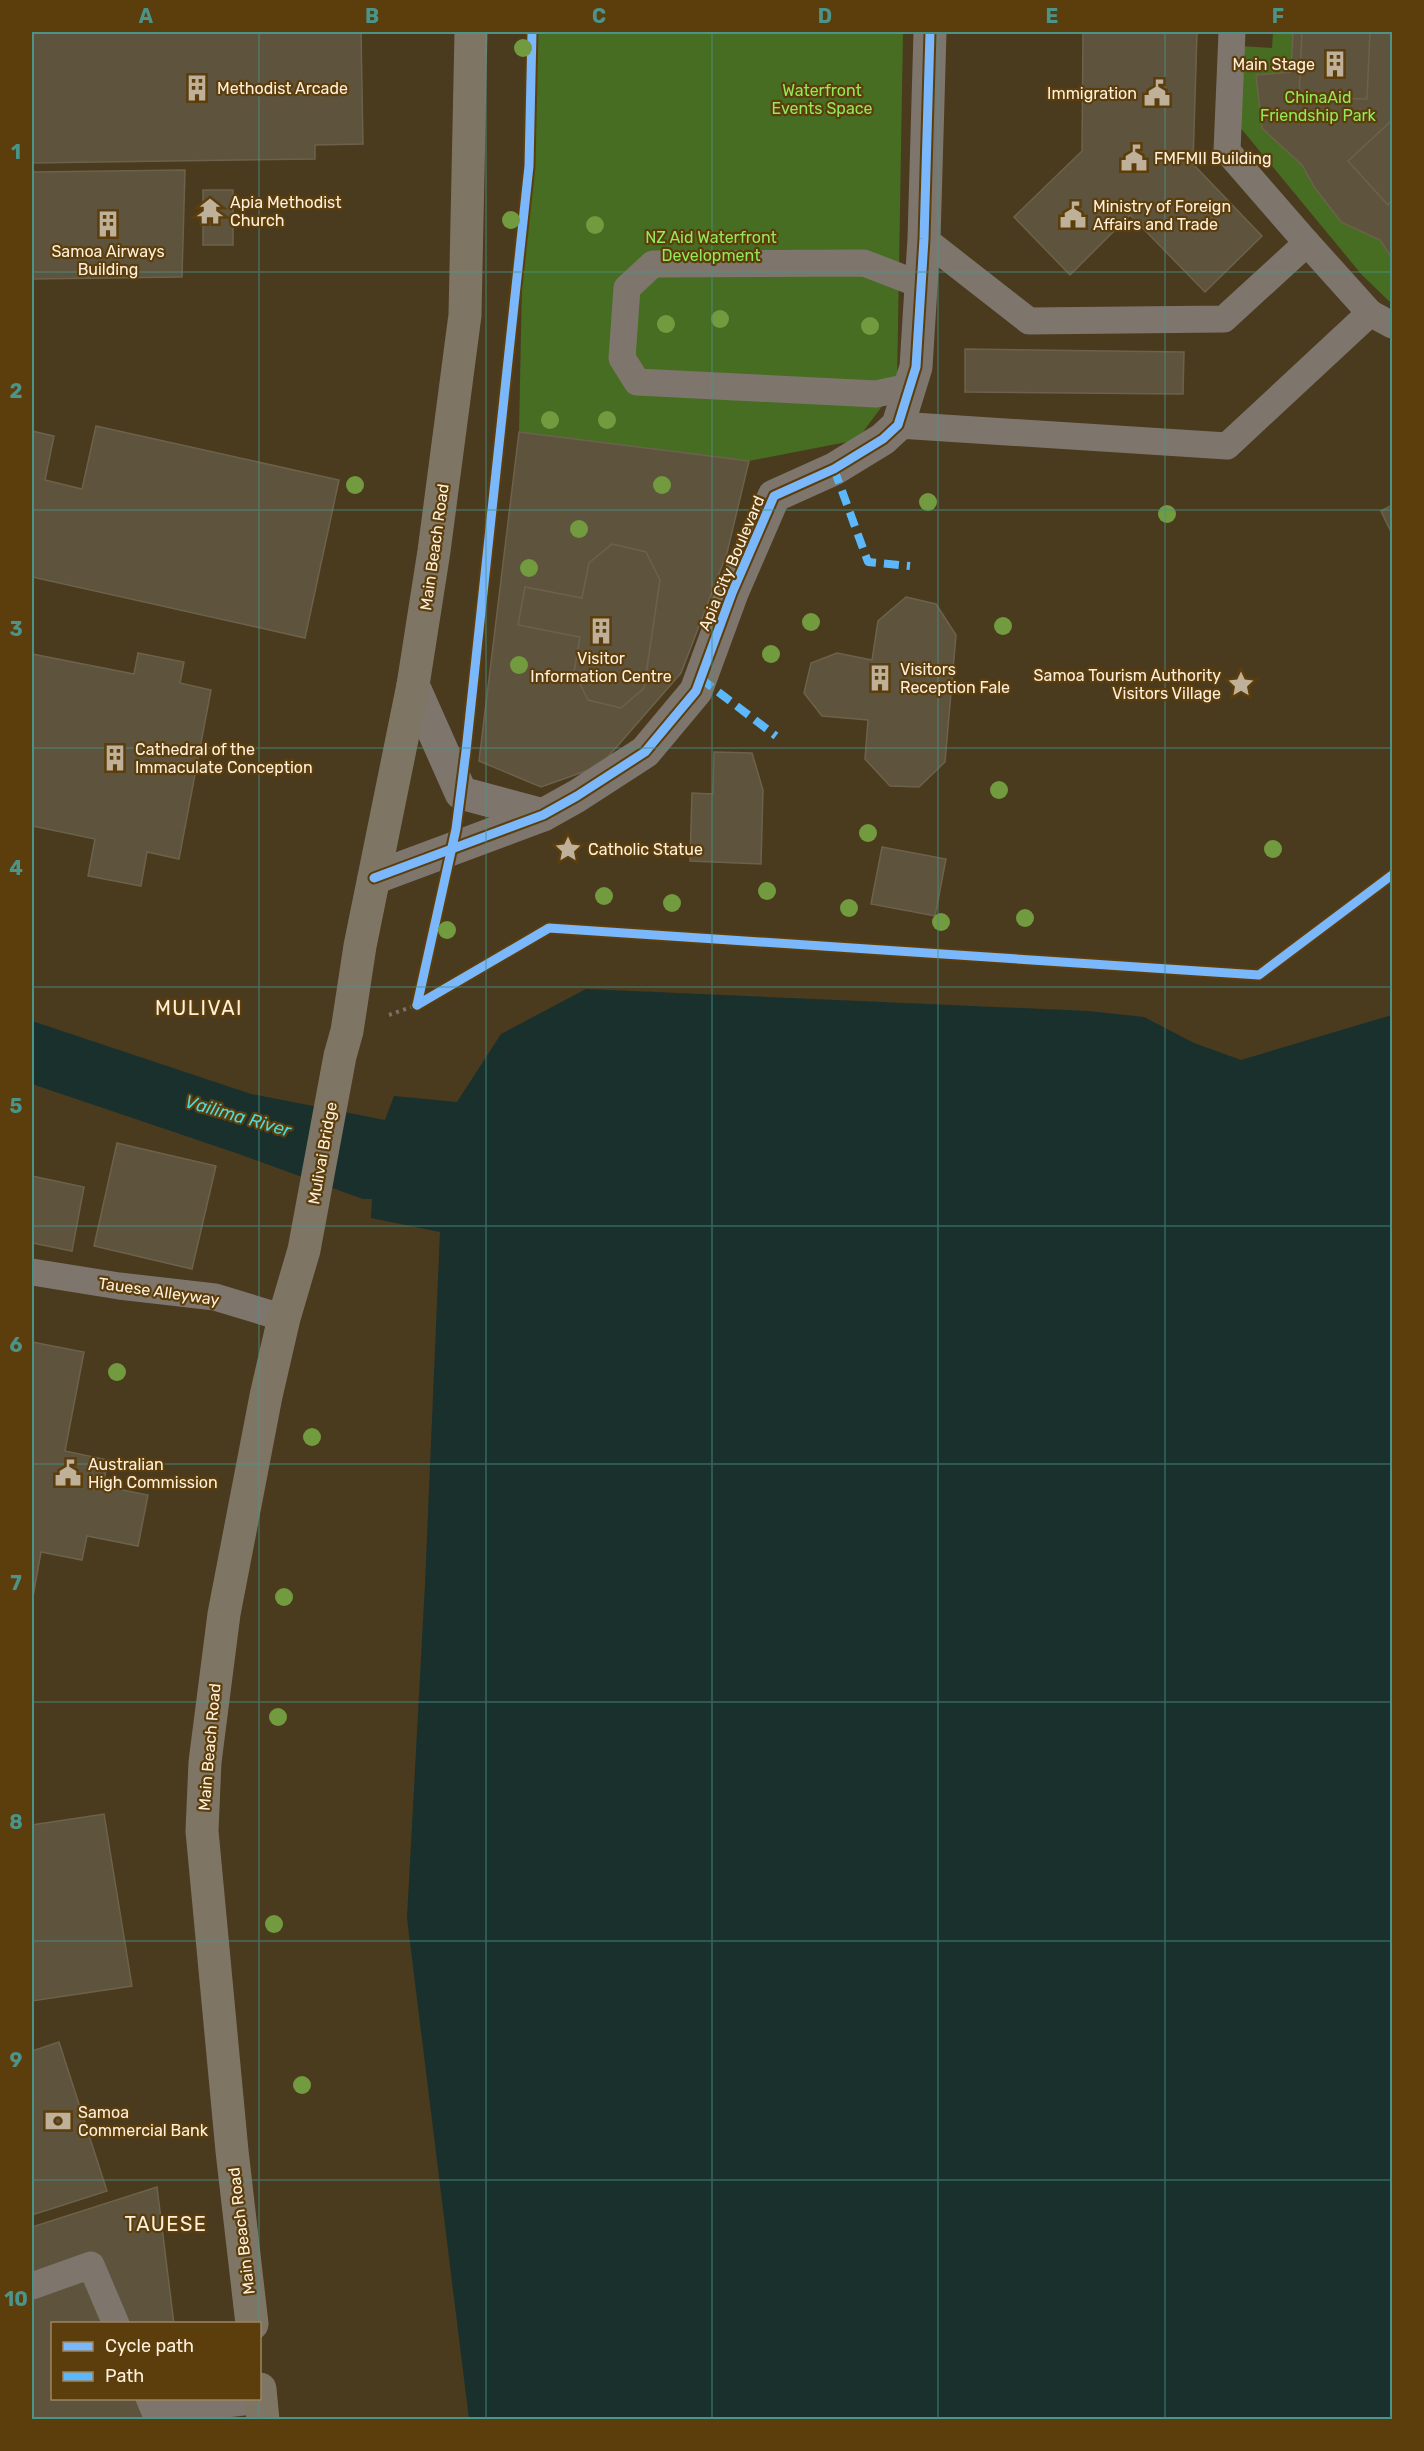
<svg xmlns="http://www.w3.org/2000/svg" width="1424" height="2451" font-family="Rubik,sans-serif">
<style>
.green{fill:#466d22}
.water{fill:#19302d}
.building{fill:#5e543d;stroke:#6c624b;stroke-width:1.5}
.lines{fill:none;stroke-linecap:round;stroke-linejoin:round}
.path{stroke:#7b7164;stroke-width:4;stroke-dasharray:3 4.5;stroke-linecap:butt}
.service{stroke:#7e766c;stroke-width:27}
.minor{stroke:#7e766c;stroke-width:33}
.primary{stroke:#7f7564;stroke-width:33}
.quiet{stroke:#5cb8fa;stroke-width:8;stroke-dasharray:15 8;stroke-linecap:butt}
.cycleway-casing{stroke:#5c3e0c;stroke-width:13}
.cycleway{stroke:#7ab7fb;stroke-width:9}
.tree{fill:#729a3e}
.grid{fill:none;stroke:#4b948a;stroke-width:1.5;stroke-opacity:0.55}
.labels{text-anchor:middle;stroke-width:4.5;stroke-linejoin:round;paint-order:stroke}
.poi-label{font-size:16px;fill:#fef0dd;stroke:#5c3e0c;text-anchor:start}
.park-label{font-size:16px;fill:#92e959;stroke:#5c3e0c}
.street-label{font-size:16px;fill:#fef0dd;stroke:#5c3e0c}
.water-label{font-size:18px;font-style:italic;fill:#4dd9d9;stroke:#5c3e0c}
.quarter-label{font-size:20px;letter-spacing:1.5px;fill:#fef0dd;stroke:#5c3e0c}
.neatline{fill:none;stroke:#4b948a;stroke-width:2}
.grid-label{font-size:20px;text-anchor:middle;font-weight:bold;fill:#4b948a}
</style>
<rect width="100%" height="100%" fill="#4a3a1e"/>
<!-- green -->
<g class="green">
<path d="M527 32H903L897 386 857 440 749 461 519 432Z"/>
<path d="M1273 32H1392V304L1362 275 1239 126 1240 46 1272 48Z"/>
</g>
<!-- water -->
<path class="water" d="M586 989 1088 1011 1144 1017 1194 1043 1241 1060 1392 1015V2419H469L407 1918 425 1584 440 1232 371 1218 372 1199H363L239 1154 32 1084V1021L251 1094 385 1120 394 1096 457 1102 501 1034Z"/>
<!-- building -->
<g class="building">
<path d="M32 32H361L363 144 315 145V159L32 163Z"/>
<path d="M1083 32H1197L1193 164 1262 236 1205 292 1130 215 1070 275 1014 217 1082 151Z"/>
<path d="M1293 32H1392V258L1380 240 1341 222 1315 188 1302 165 1262 128 1256 75 1291 72Z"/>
<path d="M1302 32H1370L1367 99 1299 97Z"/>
<path d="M1390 122 1392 125V200L1388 205 1348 161Z"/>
<path d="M185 170 182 277 32 279V172Z"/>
<rect x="203" y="190" width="30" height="55"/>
<path d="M965 349 1184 352 1183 394 965 392Z"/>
<path d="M96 426 339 480 305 638 32 577V431L54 436 45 480 82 489Z"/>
<path d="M519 432 749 461 727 553 681 673 600 766 541 787 479 761Z"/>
<path d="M1392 505V534L1381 511Z"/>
<path d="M612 544 646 552 660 580 644 688 621 708 588 700 574 672 580 637 518 625 525 587 582 598 589 563Z"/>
<path d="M906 597 936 604 956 635 945 762 919 787 890 786 865 759 868 720 822 716 804 693 811 663 837 653 872 660 878 621Z"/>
<path d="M138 653 184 662 180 683 211 690 179 859 147 852 141 886 88 876 95 839 32 826V654L134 674Z"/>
<path d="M714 752 752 753 763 790 761 864 690 861 692 793 713 794Z"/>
<path d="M882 847 946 859 935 916 871 904Z"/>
<path d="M117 1143 216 1166 192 1269 94 1246Z"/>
<path d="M32 1176 84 1187 72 1251 32 1243Z"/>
<path d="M32 1342 84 1352 65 1451 108 1460 103 1486 148 1495 138 1546 87 1536 82 1560 41 1552 32 1602Z"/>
<path d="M104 1814 132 1986 32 2001V1825Z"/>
<path d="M59 2042 107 2191 32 2215V2051Z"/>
<path d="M157 2187 174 2324H52V2398H184L187 2420H32V2227Z"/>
</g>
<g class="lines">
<!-- path -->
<path class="path" d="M389 1015 417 1005"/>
<!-- service -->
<g class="service">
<path d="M924 239 1029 321 1224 319 1307 243 1227 151 1232 32"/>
<path d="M1370 313 1392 325"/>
<path d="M909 387 876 394 637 382 622 358 627 288 653 264 864 263 921 285"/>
<path d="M898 425 1227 446 1370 313 1307 243"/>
<path d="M32 1272 119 1286 215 1297 284 1318"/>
<path d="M32 2286 91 2265 116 2324"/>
<path d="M149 2398 155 2412 261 2400"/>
</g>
<!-- minor -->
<g class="minor">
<path d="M413 685 461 793 543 815"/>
<path d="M374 878 543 815 577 796 645 752 696 691 732 593 774 496 834 469 883 439 898 425 916 367 924 239 930 32"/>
</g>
<!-- primary -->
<g class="primary">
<path d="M252 2324 232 2151 202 1831 205 1762 224 1614 266 1396 284 1318 304 1250 340 1056 347 1031 360 946 413 685 434 551 465 315 471 32"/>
<path d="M260 2389 263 2420"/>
</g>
<!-- quiet -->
<g class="quiet">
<path d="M834 469 868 562 910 566"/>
<path d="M700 678 776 736"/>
</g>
<!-- cycleway casing -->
<g class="cycleway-casing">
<g id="cycleway">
<path d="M374 878 543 815 577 796 645 752 696 691 732 593 774 496 834 469 883 439 898 425 916 367 924 239 930 32"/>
<path d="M417 1005 549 928 1259 975 1392 875"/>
<path d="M417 1005 456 829 466 751 529 166 532 32"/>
</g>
</g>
<!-- cycleway -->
<use href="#cycleway" class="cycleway"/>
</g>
<!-- trees -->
<g class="tree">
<circle cx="523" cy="48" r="9"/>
<circle cx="511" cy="220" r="9"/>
<circle cx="595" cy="225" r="9"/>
<circle cx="720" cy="319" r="9"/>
<circle cx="666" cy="324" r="9"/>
<circle cx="870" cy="326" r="9"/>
<circle cx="550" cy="420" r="9"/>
<circle cx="607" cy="420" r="9"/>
<circle cx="355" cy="485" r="9"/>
<circle cx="662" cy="485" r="9"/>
<circle cx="928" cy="502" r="9"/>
<circle cx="1167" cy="514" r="9"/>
<circle cx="579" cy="529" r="9"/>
<circle cx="529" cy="568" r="9"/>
<circle cx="811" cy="622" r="9"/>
<circle cx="1003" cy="626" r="9"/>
<circle cx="771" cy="654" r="9"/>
<circle cx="519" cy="665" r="9"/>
<circle cx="999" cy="790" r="9"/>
<circle cx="868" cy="833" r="9"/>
<circle cx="1273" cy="849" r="9"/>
<circle cx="767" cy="891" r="9"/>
<circle cx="604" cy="896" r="9"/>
<circle cx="672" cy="903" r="9"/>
<circle cx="849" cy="908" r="9"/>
<circle cx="1025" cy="918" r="9"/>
<circle cx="941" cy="922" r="9"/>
<circle cx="447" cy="930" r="9"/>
<circle cx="117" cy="1372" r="9"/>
<circle cx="312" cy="1437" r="9"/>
<circle cx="284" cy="1597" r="9"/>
<circle cx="278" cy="1717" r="9"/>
<circle cx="274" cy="1924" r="9"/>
<circle cx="302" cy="2085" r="9"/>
</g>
<!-- grid -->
<path class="grid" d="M259 32V2324M486 32V2420M712 32V2420M938 32V2420M1165 32V2420M32 272H1392M32 510H1392M32 748H1392M32 987H1392M32 1226H1392M32 1464H1392M32 1702H1392M32 1941H1392M32 2180H1392M259 2398V2420"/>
<!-- icons -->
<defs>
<g id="building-bare" transform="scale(2.07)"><path d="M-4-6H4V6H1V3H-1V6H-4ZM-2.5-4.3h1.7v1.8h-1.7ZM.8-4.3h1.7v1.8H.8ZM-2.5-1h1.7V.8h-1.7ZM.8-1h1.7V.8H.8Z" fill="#bfb09a" stroke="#5c3e0c" stroke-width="2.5" paint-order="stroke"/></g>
<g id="civic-bare" transform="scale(2.07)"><path d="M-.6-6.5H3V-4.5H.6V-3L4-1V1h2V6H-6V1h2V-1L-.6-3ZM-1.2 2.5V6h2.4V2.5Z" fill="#bfb09a" stroke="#5c3e0c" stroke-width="2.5" paint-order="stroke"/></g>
<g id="temple-bare" transform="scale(2.07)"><path d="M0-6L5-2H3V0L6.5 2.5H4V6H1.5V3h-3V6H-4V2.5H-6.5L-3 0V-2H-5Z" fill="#bfb09a" stroke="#5c3e0c" stroke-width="2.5" paint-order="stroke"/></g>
<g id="sight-bare" transform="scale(2.07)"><path d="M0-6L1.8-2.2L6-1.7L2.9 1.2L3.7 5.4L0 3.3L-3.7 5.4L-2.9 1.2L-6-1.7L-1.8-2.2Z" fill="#bfb09a" stroke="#5c3e0c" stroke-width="2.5" paint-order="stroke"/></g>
<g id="bank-bare" transform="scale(2.07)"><path d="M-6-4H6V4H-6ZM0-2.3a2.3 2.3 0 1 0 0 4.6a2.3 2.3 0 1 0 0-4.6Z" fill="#bfb09a" stroke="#5c3e0c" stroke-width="2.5" paint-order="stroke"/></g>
</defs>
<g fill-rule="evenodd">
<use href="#building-bare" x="1335" y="64"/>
<use href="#building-bare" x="197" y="88"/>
<use href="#civic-bare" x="1157" y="93"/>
<use href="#civic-bare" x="1134" y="158"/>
<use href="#temple-bare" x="210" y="211"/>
<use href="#civic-bare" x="1073" y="215"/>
<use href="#building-bare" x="108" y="224"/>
<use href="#building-bare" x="601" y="631"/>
<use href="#building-bare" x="880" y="678"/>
<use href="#sight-bare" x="1241" y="684"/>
<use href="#building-bare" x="115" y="758"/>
<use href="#sight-bare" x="568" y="849"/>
<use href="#civic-bare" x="68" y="1473"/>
<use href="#bank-bare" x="58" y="2121"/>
</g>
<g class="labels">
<!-- poi labels -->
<g class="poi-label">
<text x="1315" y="70" text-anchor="end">Main Stage</text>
<text x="217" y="94">Methodist Arcade</text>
<text x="1137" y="99" text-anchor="end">Immigration</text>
<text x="1154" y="164">FMFMII Building</text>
<text x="230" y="208">Apia Methodist<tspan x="230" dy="18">Church</tspan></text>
<text x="1093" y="212">Ministry of Foreign<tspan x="1093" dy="18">Affairs and Trade</tspan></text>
<text x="108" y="257" text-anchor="middle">Samoa Airways<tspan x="108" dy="18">Building</tspan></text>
<text x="601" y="664" text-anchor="middle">Visitor<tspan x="601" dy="18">Information Centre</tspan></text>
<text x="900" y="675">Visitors<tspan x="900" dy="18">Reception Fale</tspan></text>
<text x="1221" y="681" text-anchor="end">Samoa Tourism Authority<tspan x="1221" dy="18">Visitors Village</tspan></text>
<text x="135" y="755">Cathedral of the<tspan x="135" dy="18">Immaculate Conception</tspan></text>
<text x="588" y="855">Catholic Statue</text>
<text x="88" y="1470">Australian<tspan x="88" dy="18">High Commission</tspan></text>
<text x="78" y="2118">Samoa<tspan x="78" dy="18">Commercial Bank</tspan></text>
</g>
<!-- park labels -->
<g class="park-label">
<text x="822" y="96">Waterfront<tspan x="822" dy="18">Events Space</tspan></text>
<text x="1318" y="103">ChinaAid<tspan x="1318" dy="18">Friendship Park</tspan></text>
<text x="711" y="243">NZ Aid Waterfront<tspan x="711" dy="18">Development</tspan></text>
</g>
<!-- street labels -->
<g class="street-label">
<text transform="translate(434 547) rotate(-82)" y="6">Main Beach Road</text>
<text transform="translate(731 563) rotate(-67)" y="6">Apia City Boulevard</text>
<text transform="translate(322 1153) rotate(-80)" y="6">Mulivai Bridge</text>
<text transform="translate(159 1291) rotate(8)" y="6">Tauese Alleyway</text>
<text transform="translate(209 1747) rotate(-85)" y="6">Main Beach Road</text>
<text transform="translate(241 2231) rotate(-97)" y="6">Main Beach Road</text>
</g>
<!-- water labels -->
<g class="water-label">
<text transform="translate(238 1116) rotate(16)" y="6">Vailima River</text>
</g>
<!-- quarter labels -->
<g class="quarter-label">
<text x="199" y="1015">MULIVAI</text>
<text x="166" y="2231">TAUESE</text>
</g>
</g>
<!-- border -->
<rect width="1424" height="2451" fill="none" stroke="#5c3e0c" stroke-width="66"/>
<!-- legend -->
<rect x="51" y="2322" width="210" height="78" fill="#5c3e0c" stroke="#9d8560" stroke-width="1.5"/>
<rect x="63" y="2342" width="30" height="9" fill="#7ab7fb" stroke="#9d8560" stroke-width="1.5"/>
<text x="105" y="2352" font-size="18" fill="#fef0dd">Cycle path</text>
<rect x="63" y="2372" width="30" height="9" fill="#5cb8fa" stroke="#9d8560" stroke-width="1.5"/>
<text x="105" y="2382" font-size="18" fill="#fef0dd">Path</text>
<rect x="33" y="33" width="1358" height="2385" class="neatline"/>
<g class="grid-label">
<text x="146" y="23">A</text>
<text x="372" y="23">B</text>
<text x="599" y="23">C</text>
<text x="825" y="23">D</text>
<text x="1052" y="23">E</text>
<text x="1278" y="23">F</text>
<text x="16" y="159">1</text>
<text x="16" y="398">2</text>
<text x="16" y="636">3</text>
<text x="16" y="875">4</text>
<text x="16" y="1113">5</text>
<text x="16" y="1352">6</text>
<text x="16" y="1590">7</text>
<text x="16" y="1829">8</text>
<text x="16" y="2067">9</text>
<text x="16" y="2306">10</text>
</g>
</svg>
